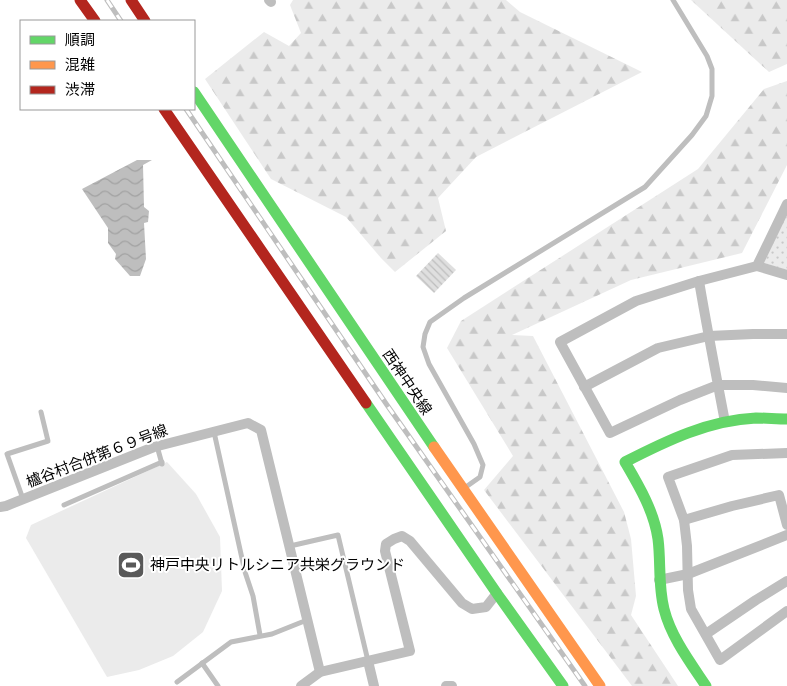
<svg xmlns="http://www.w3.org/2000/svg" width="787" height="686" font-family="'Work Sans','Noto Sans JP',sans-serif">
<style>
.green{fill:url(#green-dots)}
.forest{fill:url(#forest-firs)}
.pitch{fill:#ebebeb}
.water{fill:url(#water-waves)}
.building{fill:url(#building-back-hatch)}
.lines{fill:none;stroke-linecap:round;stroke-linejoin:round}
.lane{stroke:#bebebe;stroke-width:5}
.street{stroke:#bebebe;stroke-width:10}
.fast{stroke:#63d668;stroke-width:11}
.slow{stroke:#ff974d;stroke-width:11}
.jam{stroke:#b3261e;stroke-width:11}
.rail-casing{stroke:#bebebe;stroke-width:5}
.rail{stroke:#fff;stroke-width:3;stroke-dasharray:9;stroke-linecap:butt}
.labels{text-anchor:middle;stroke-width:4;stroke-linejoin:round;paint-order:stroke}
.street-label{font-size:15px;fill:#000;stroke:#fff}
.poi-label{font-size:15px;fill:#000;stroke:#fff;text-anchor:start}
</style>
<defs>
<pattern id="green-dots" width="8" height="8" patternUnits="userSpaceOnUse" patternTransform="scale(1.25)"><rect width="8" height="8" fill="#ebebeb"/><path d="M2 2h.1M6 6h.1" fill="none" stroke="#c8c8c8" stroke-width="1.8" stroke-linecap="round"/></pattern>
<pattern id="forest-firs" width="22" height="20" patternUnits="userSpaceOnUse" patternTransform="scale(1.25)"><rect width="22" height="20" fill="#ebebeb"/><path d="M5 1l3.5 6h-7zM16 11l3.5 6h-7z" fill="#c8c8c8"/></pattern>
<pattern id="water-waves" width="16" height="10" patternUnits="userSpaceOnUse" patternTransform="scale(1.25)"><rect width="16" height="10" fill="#bebebe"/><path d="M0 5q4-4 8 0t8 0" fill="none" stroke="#a2a2a2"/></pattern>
<pattern id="building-back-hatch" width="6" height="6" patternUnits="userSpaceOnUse" patternTransform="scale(1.25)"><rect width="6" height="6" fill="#dfdfdf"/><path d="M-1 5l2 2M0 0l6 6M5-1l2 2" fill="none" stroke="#bebebe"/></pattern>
</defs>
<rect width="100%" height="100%" fill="#fff"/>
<!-- green -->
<path class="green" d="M787 212V270L764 263Z"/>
<!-- forest -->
<g class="forest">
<path d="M293 0H506L520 12 642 72 476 157 438 198 446 231 395 272 381 258 346 217 271 179 205 79 264 32 289 46 301 33 290 5Z"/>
<path d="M691 0H787V64L769 72Z"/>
<path d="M787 81V165L742 253 631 280 512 335 533 336 624 512 631 539 636 596 631 615 678 686H632L484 490 513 456 447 348 461 321 698 169 764 89Z"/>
</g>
<!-- pitch -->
<path class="pitch" d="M167 462 196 494 220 537 222 591 203 632 173 656 139 670 107 677 26 538 31 525Z"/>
<!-- water -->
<path class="water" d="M137 160H152L143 165 144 207 149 211 148 222 144 223 146 259 140 276H130L115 259 116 254 108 243V228L82 189Z"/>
<!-- building -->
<path class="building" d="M438 253 456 270 434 293 416 276Z"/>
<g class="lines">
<!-- lane -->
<g class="lane">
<path d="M214 432 245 572 253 596 260 635"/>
<path d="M157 446 162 464"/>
<path d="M463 489 480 477 483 465 474 444 429 364 423 347 425 334 430 322 464 298 645 187 692 135 706 116 712 96V69L707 56 673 0"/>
<path d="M23 499 7 454 48 441 41 412"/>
<path d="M64 505 162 462"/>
<path d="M290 546 338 535 368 661"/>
<path d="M202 663 218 686"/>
<path d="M177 682 231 642 272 634 307 620"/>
</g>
<!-- street -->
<g class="street">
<path d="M269 0 271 2"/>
<path d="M757 266 787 275"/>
<path d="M699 281 757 266 787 204"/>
<path d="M584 387 658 348 709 336 753 334H787"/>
<path d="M725 422C716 375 707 328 699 281L636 301 560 342 610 433 680 400 718 385H753L787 388"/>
<path d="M787 453 732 455 668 477 684 520 687 546 688 590 691 609 720 660 787 611"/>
<path d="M0 507 6 506 154 447 248 423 261 430 320 672"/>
<path d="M684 520 732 506 779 495 787 525"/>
<path d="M659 580 688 574 787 535"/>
<path d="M706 634 756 600 787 581"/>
<path d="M368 661 374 686"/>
<path d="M301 686 320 672 410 651 385 551 386 544 394 539 402 536 410 541 462 603 472 609 486 607 497 593"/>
<path d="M446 686H452"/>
</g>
<!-- fast -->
<g class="fast">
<path d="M194 92 434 447"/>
<path d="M366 403 498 595 563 686"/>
<path d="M706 686C690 662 671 637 664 609 658 586 661 562 658 539 654 511 639 486 625 462 666 441 709 420 756 418 766 418 777 419 787 419"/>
</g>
<!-- slow -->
<path class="slow" d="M434 447 600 686"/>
<!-- jam -->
<g class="jam">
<path d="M80 0 95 21"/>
<path d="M131 0 145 21"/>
<path d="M164 109 366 403"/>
</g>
<!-- rail casing -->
<g class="rail-casing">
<g id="rail">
<path d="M107 0 121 21"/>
<path d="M186 109 387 405 585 686"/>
</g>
</g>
<!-- rail -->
<use href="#rail" class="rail"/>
</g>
<!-- icons -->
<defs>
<g id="stadium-square" transform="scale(1.4375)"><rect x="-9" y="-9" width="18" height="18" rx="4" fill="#595959" stroke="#fff"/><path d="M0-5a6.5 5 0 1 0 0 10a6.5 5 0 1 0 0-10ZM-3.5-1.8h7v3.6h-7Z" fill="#fff"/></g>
</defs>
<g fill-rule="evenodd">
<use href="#stadium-square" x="131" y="565"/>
</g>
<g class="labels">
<!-- street labels -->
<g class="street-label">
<text transform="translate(407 382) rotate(56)" y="5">西神中央線</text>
<text transform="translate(97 456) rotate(-21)" y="5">櫨谷村合併第６９号線</text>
</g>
<!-- poi labels -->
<g class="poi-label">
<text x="150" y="570">神戸中央リトルシニア共栄グラウンド</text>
</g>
</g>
<!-- legend -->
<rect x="20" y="20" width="175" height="90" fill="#ffffff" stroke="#999999"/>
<rect x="30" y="36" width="25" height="8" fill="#63d668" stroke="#999999"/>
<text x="65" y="45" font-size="15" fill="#000000">順調</text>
<rect x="30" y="61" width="25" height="8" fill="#ff974d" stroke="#999999"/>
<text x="65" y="70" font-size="15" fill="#000000">混雑</text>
<rect x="30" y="86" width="25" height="8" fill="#b3261e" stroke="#999999"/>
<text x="65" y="95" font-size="15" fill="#000000">渋滞</text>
</svg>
